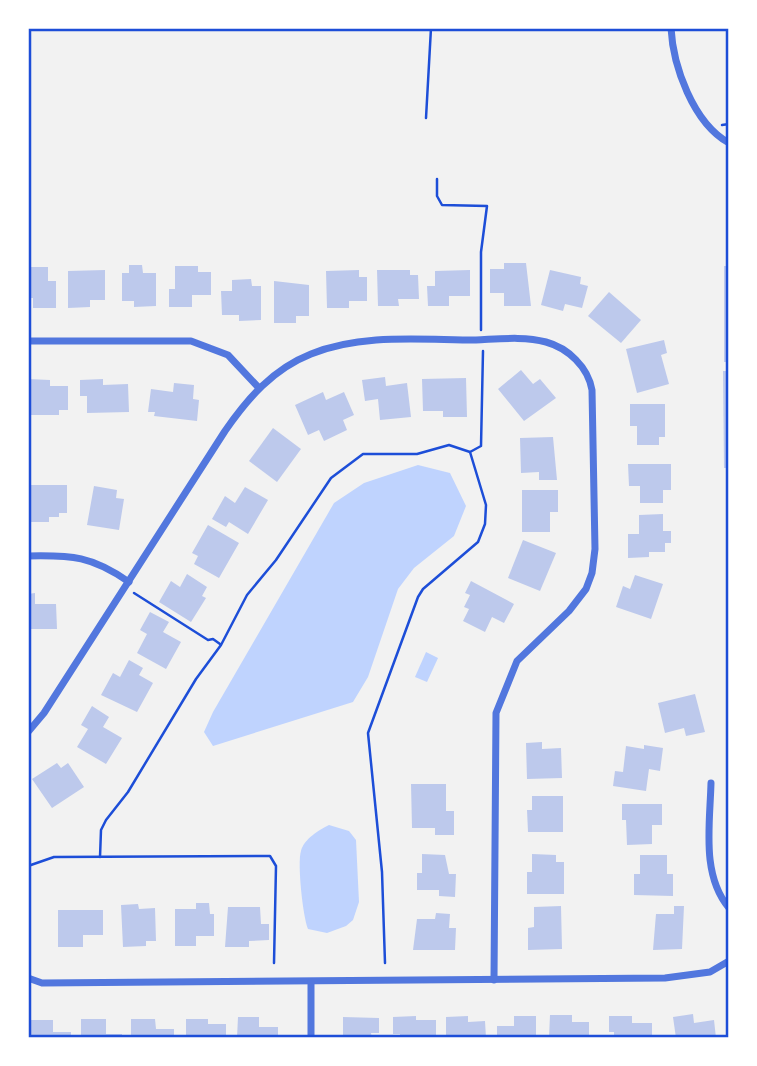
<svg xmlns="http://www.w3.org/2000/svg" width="757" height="1066" font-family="'Titillium Web',sans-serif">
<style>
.water{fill:#bfd3fe}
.building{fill:#bdc9ec}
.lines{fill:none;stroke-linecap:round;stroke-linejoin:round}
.path{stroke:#1d4ed8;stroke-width:2.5}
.minor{stroke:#5277de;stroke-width:7}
.neatline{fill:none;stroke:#1d4ed8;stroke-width:2.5}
</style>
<rect width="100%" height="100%" fill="#f2f2f2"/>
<!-- water -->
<g class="water">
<path d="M418 465 450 473 466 506 454 536 414 568 398 589 368 677 353 702 213 746 204 732 213 712 334 503 364 483Z"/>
<path d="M426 652 438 658 427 682 415 677Z"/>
<path d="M329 825 349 831 356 840 359 902 353 920 346 926 327 933 308 929C303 917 297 863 301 851 304 839 319 830 329 825Z"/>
</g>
<!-- building -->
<g class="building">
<path d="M504 263H526L531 306H504V293H490V269H504Z"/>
<path d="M129 265H142L143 273H156V306L134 307V301H122V273H129Z"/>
<path d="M175 266H198V272H211V295H192V307H169V289H175Z"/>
<rect x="724" y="266" width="5" height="96"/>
<path d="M28 267H48V281H56V308H33V298H28Z"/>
<path d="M105 270V300H90V307L68 308V271Z"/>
<path d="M359 270V277H367V301H349V308H327L326 271Z"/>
<path d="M377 270H410V275H418L419 299H398L399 306H378Z"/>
<path d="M470 270V296H449V306H428L427 286H435V271Z"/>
<path d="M550 270 581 277 580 284 588 286 582 308 565 304 563 311 541 305Z"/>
<path d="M251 279 252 286H261V320L239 321V315H222L221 291H232V280Z"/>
<path d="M274 281 309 285V316H296V323H274Z"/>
<path d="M609 292 641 320 621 343 588 316Z"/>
<path d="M664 340 667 353 661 355 669 384 637 393 626 349Z"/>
<path d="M521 370 533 384 540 379 556 398 524 421 498 389Z"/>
<path d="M723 371H729V468H724Z"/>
<path d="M385 377 386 386 407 383 411 417 380 420 378 399 365 401 362 380Z"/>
<path d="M466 378 467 417H443V411H423L422 379Z"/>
<path d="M28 379 50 380V386H68V410H59V415H28Z"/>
<path d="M103 379V385L128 384 129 412 87 413V396H80V380Z"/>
<path d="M174 383 194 385 193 399 199 400 197 421 154 416 155 412H148L151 389 173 392Z"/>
<path d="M323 392 326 400 344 392 354 415 343 420 347 430 324 441 319 430 308 435 295 405Z"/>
<path d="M630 404H665V437H659V445H637V426H630Z"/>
<path d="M273 428 301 449 277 482 249 461Z"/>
<path d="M553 437 557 480H539V472L521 473 520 438Z"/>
<path d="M628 464H671V490H663V503H640V486H629Z"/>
<path d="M28 485H67V513H59V517H49V522H28Z"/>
<path d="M94 486 117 490 116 498 124 499 119 530 87 525Z"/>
<path d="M245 487 268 500 248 534 229 522 226 527 212 519 225 496 235 503Z"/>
<path d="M522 490H558V512H550V532H522Z"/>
<path d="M663 514V531H671V543H665V552H649V557L628 558V534H639V515Z"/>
<path d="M208 525 239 543 219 578 194 564 198 556 192 553Z"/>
<path d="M523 540 556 553 540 591 508 578Z"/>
<path d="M187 574 207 587 202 596 206 598 191 622 159 602 171 581 180 587Z"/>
<path d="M635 575 663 584 651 619 616 607 623 586 630 589Z"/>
<path d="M471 581 514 604 504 623 492 617 485 632 463 621 469 609 464 607 470 595 465 593Z"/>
<path d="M35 593V604H56L57 629H28V594Z"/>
<path d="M150 612 169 622 163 632 181 642 166 669 137 653 147 634 140 630Z"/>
<path d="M129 660 143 668 139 675 153 683 137 712 101 695 113 673 120 677Z"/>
<path d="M695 694 705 732 686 736 684 728 665 733 658 703Z"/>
<path d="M92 706 109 717 103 727 122 738 106 764 77 747 88 729 81 725Z"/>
<path d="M542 742V749L561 748 562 778 527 779 526 743Z"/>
<path d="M644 745 663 748 660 771 649 769 646 791 613 786 615 771 623 772 626 746 644 749Z"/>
<path d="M57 763 61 768 68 763 84 787 52 808 32 779Z"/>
<path d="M411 784H446V811H454V835H435V828H412Z"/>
<path d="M532 796H563V832H528L527 810H532Z"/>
<path d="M622 804H662V825H652V844L627 845 626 820H622Z"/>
<path d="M422 854 445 855 449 874H456L455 897 439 896V890H417V873H422Z"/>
<path d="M532 854 556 855V862H564V894H527V872H532Z"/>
<path d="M640 855H667V874H673V896L634 895V874H640Z"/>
<path d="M196 903H209L210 914H214V936H196V946H175V909H196Z"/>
<path d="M138 904 139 909 155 908 156 941H146V946L123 947 121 905Z"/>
<path d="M561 906 562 949 528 950V928L534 927V907Z"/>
<path d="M674 906H684L682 949 653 950 656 914H674Z"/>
<path d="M228 907H260L261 924H269V940L249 941V947H225Z"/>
<path d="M58 910H103V935H83V947H58Z"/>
<path d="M436 913 450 914 449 928H456L455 950H413L417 919H435Z"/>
<path d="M693 1014 694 1023 714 1020 716 1038H676L673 1017Z"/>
<path d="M550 1015H572V1022H589V1038H549Z"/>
<path d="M416 1016V1020H436V1038H400V1034H393V1017Z"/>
<path d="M468 1016V1022L485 1021 486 1038H446V1017Z"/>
<path d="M514 1016H536V1038H497V1026H514Z"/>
<path d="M609 1016H632V1023H652V1038H614V1032H609Z"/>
<path d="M238 1017H259V1027H278V1038H237Z"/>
<path d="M343 1017 379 1018V1033H371L372 1038H343Z"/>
<path d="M81 1019H106V1034H122V1038L81 1037Z"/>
<path d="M131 1019H155L156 1029H174V1038H131Z"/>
<path d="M186 1019H208V1024H226V1038H186Z"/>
<path d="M28 1020H53V1032H71V1038H28Z"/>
</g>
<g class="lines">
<!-- path -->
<g class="path">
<path d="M426 118 431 28"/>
<path d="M722 125 729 124"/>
<path d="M437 179V196L442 205 487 206 481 252V330"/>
<path d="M134 593 208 640 213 639 220 644"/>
<path d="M100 857 101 830 106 820 128 792 196 679 221 645 247 595 276 560 331 478 363 454H417L449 445 470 452"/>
<path d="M28 866 54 857 270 856 276 866 274 963"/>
<path d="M385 963 382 872 368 733 418 597 423 589 478 542 485 524 486 505 470 452 481 446 483 351"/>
</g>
<!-- minor -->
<g class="minor">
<path d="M671 28C673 66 693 123 729 143"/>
<path d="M28 341H191L228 355 259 388"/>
<path d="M28 556C72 555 92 556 129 582"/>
<path d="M28 732 44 713 225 431C248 398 273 369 311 354 362 333 423 340 476 340 499 339 524 336 546 342 568 348 588 367 592 390L595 549 592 573 586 589 569 611 517 661 496 713 494 980"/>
<path d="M711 783C710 824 701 875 729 908"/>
<path d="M28 978 42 983 665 978 710 972 729 961"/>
<path d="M311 982V1038"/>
</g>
</g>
<!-- border -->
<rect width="757" height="1066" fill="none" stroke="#ffffff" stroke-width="60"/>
<rect x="30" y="30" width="697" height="1006" class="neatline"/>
</svg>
